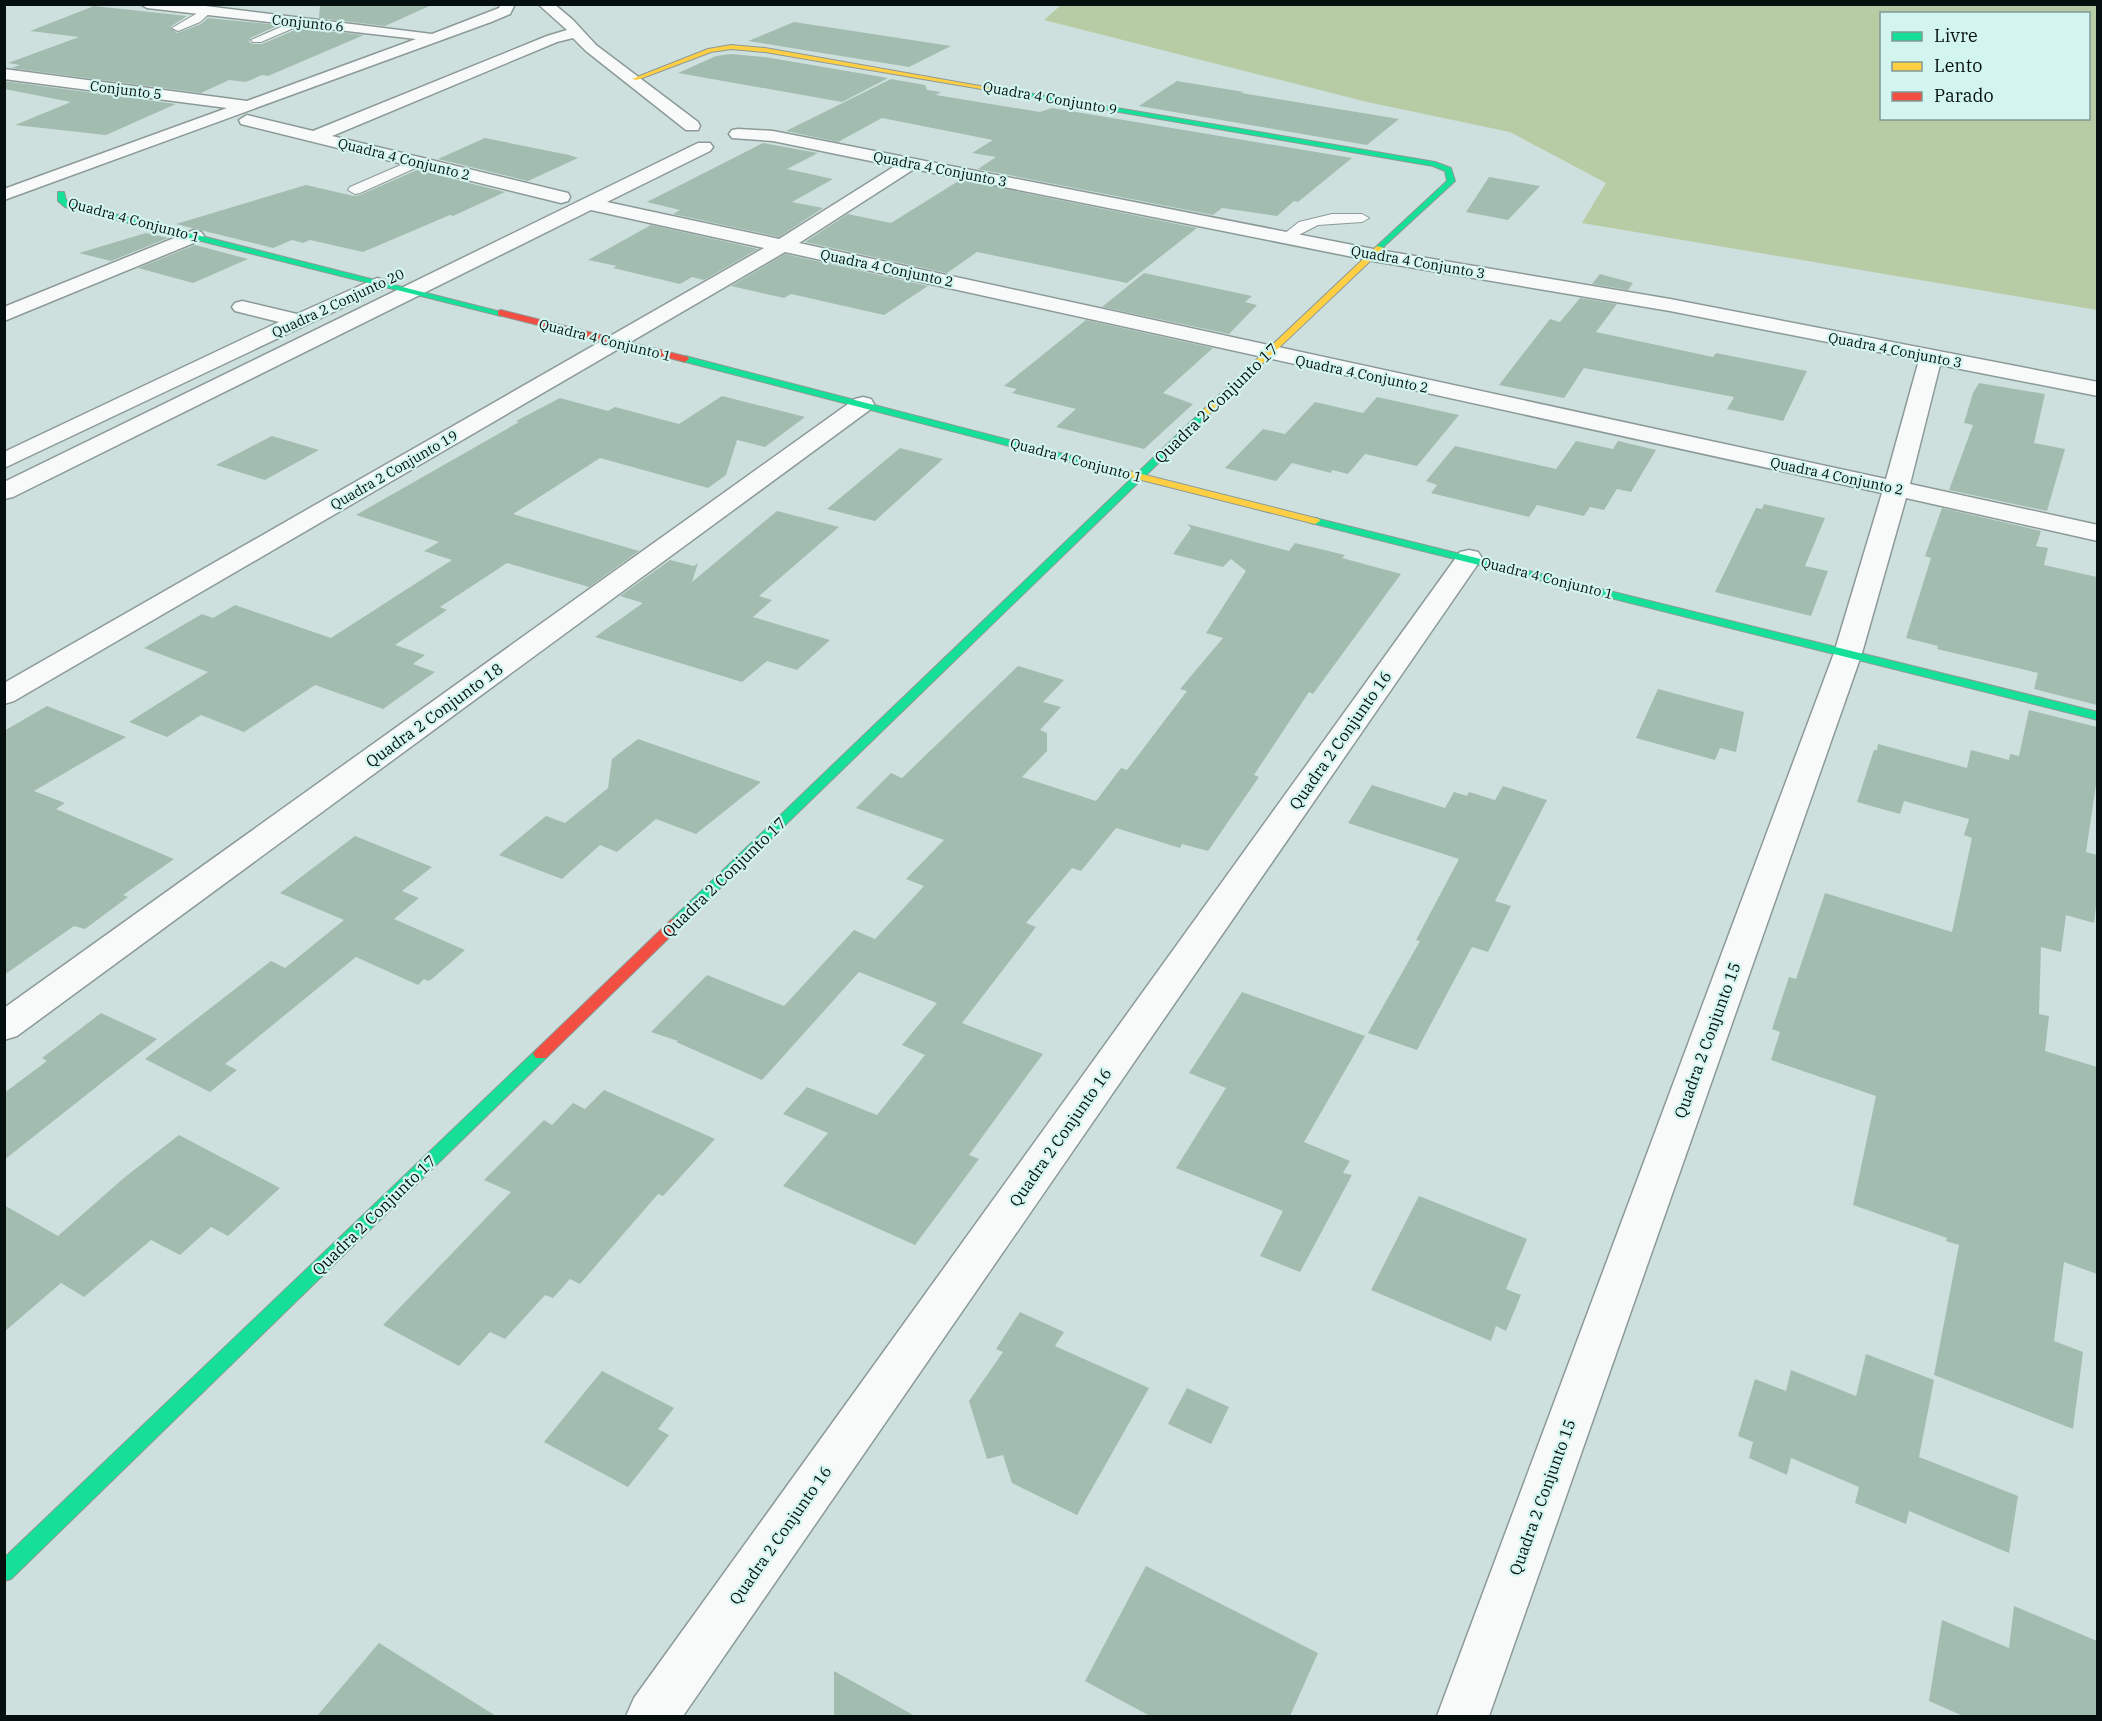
<svg xmlns="http://www.w3.org/2000/svg" width="2102" height="1721" font-family="'IBM Plex Serif',serif">
<style>
.green{fill:#b7cca5;fill-rule:evenodd}
.building{fill:#a3bcb0}
.lines{fill:none;stroke-linecap:round;stroke-linejoin:round}
.lane-casing{stroke:#8c9a97;stroke-width:2}
.street-casing{stroke:#8c9a97;stroke-width:3}
.fast-casing{stroke:#8c9a97;stroke-width:2}
.slow-casing{stroke:#8c9a97;stroke-width:2}
.jam-casing{stroke:#8c9a97;stroke-width:2}
.lane{fill:#f8fafa;fill-rule:evenodd}
.street{fill:#f8fafa;fill-rule:evenodd}
.fast{fill:#16e098;fill-rule:evenodd}
.slow{fill:#ffcf43;fill-rule:evenodd}
.jam{fill:#f24e42;fill-rule:evenodd}
.labels{text-anchor:middle;stroke-width:4.5;stroke-linejoin:round;paint-order:stroke}
.far-street-label{font-size:14px;fill:#05100e;stroke:#d3f5ef}
.street-label{font-size:16px;fill:#05100e;stroke:#d3f5ef}
</style>
<rect width="100%" height="100%" fill="#cee0dd"/>
<!-- green -->
<path class="green" d="M1061 5H2097V310L1582 223 1606 183 1510 132 1367 102 1044 20ZM1882 14H2088V118H1882Z"/>
<!-- building -->
<g class="building">
<path d="M320 4H434L385 26 319 18Z"/>
<path d="M94 6 187 16 170 27 177 33 201 24 208 18 279 25 250 38 249 42 253 44H262L300 28 364 35 268 76 262 75 246 82 229 80 201 93 11 68 20 65 8 63 79 37 30 31Z"/>
<path d="M794 22 951 46 909 67 748 41Z"/>
<path d="M731 54 765 57 888 78 842 102 678 73 716 56Z"/>
<path d="M891 79 925 85 927 90 941 92 936 95 1040 112 1052 108 1352 158 1298 202 1294 201 1277 216 1222 208 1213 215 978 169 996 157 972 153 993 140 882 118 838 142 786 131Z"/>
<path d="M4 81 176 104 106 135 15 125 71 102 4 89Z"/>
<path d="M1177 81 1244 92 1241 93 1399 119 1367 145 1139 106Z"/>
<path d="M485 138 569 155 578 158 528 181 438 159Z"/>
<path d="M763 143 818 153 787 169 833 179 792 202 823 208 779 237 673 214 680 210 647 202Z"/>
<path d="M417 170 505 192 453 216 450 215 363 252 310 240 303 243 292 240 273 248 176 224 306 185 354 196 360 195Z"/>
<path d="M1489 177 1540 186 1508 220 1466 212Z"/>
<path d="M960 180 1197 228 1127 283 977 252 947 273 805 242 848 214 891 223Z"/>
<path d="M651 225 758 249 704 280 692 277 680 284 613 268 617 266 588 260Z"/>
<path d="M146 233 168 238 111 261 79 253Z"/>
<path d="M195 245 248 259 193 283 138 268Z"/>
<path d="M785 254 928 286 884 315 791 294 784 298 731 286Z"/>
<path d="M1144 273 1252 296 1245 302 1257 305 1229 334 1102 307Z"/>
<path d="M1600 274 1633 283 1628 290 1592 284Z"/>
<path d="M1580 298 1617 304 1596 332 1713 357 1716 353 1807 371 1783 421 1727 409 1734 397 1584 368 1564 398 1499 385 1550 319 1560 322Z"/>
<path d="M1086 320 1213 348 1163 393 1193 404 1144 449 1056 427 1076 409 1012 393 1017 389 1004 386Z"/>
<path d="M1979 383 2045 394 2034 443 2065 449 2047 511 1949 490 1973 425 1964 423 1973 393Z"/>
<path d="M722 396 805 417 765 447 737 440 726 475 708 488 600 458 513 514 639 551 589 587 507 563 440 607 447 610 395 645 425 655 413 664 435 672 383 709 315 685 244 732 201 715 167 737 129 722 208 672 144 648 202 614 213 618 235 605 331 638 452 560 424 551 439 542 356 515 519 422 516 421 560 398 608 411 615 407 679 424Z"/>
<path d="M1377 397 1459 415 1417 466 1365 454 1348 474 1332 470 1331 473 1292 463 1276 481 1225 468 1263 429 1285 434 1315 402 1363 413Z"/>
<path d="M272 436 319 450 265 480 216 465Z"/>
<path d="M1576 441 1613 449 1618 441 1656 450 1631 492 1617 489 1604 510 1590 507 1584 516 1537 505 1529 517 1431 493 1437 485 1426 481 1455 446 1556 469Z"/>
<path d="M900 448 943 459 875 521 827 509Z"/>
<path d="M1764 504 1825 518 1805 566 1828 571 1811 616 1715 592 1756 508 1762 509Z"/>
<path d="M1942 508 2041 531 2036 546 2048 548 2044 565 2097 577V705L2034 689 2038 673 1937 649 1938 646 1906 638 1931 558 1925 556Z"/>
<path d="M777 511 839 527 759 596 772 600 753 617 830 640 797 670 767 661 742 682 595 637 643 603 620 596 670 560 694 566 698 563 692 582Z"/>
<path d="M1187 524 1289 551 1295 543 1345 555 1342 558 1401 574 1313 694 1309 692 1254 775 1259 777 1208 851 1182 844 1180 848 1116 828 1081 871 1072 868 1026 923 1036 927 962 1023 1043 1054 969 1155 979 1159 915 1245 783 1186 828 1133 783 1114 807 1087 877 1115 925 1055 902 1045 937 1003 859 972 762 1080 676 1042 678 1041 651 1032 707 975 784 1006 854 930 875 939 924 886 906 879 944 840 856 808 891 773 902 778 1018 666 1064 680 1043 702 1061 707 1040 730 1047 733V751L1022 777 1096 801 1121 768 1127 770 1187 691 1180 689 1223 638 1206 633 1246 571 1231 559 1223 567 1173 554 1191 528Z"/>
<path d="M1658 689 1744 712 1736 752 1720 748 1715 760 1636 738Z"/>
<path d="M47 706 126 737 34 791 65 803 56 809 174 859 123 895 128 897 85 929 74 926 4 975V731Z"/>
<path d="M2029 710 2097 727V778L2086 852 2097 855V896L2094 923 2066 915 2061 952 2041 947 2039 1014 2049 1016 2045 1051 2097 1067V1274L2064 1262 2054 1341 2083 1352 2073 1429 1934 1375 1959 1245 1946 1241 1947 1238 1853 1205 1876 1096 1771 1060 1780 1032 1772 1029 1789 977 1796 979 1825 893 1952 932 1972 838 1964 835 1969 819 1904 801 1900 814 1857 802 1874 750H1877L1878 744 1967 768 1971 750 2009 760 2010 754 2019 756Z"/>
<path d="M638 739 761 782 696 834 656 819 617 852 600 845 562 879 499 855 546 816 565 823 608 788 612 759Z"/>
<path d="M1372 785 1445 808 1454 792 1467 796 1469 792 1495 800 1503 786 1547 800 1495 901 1511 906 1488 952 1472 947 1417 1050 1368 1033 1420 941 1416 940 1459 859 1348 823Z"/>
<path d="M355 836 432 867 402 891 419 898 394 919 465 950 432 979 428 981 424 979 418 985 356 957 225 1064 237 1070 210 1092 145 1059 271 961 285 968 344 920 280 893Z"/>
<path d="M1242 992 1365 1036 1304 1142 1350 1161 1343 1173 1352 1175 1300 1272 1260 1256 1283 1211 1176 1168 1226 1088 1189 1073Z"/>
<path d="M101 1013 157 1039 4 1160V1093L47 1061 42 1058Z"/>
<path d="M604 1090 715 1139 663 1196 658 1194 580 1284 570 1279 553 1298 545 1295 505 1339 490 1332 459 1366 383 1325 511 1192 484 1180 544 1120 552 1125 573 1103 585 1109Z"/>
<path d="M179 1135 280 1188 228 1236 211 1227 180 1255 151 1240 84 1297 61 1283 4 1332V1205L58 1236 125 1177Z"/>
<path d="M1419 1196 1527 1239 1506 1289 1521 1295 1506 1331 1496 1326 1491 1341 1371 1290Z"/>
<path d="M1020 1312 1064 1332 1055 1346 1149 1388 1077 1515 1012 1483 1003 1455 987 1459 969 1401 1003 1352 996 1349Z"/>
<path d="M1866 1354 1934 1380 1919 1457 2018 1496 2009 1553 1909 1511 1906 1524 1855 1503 1859 1487 1791 1458 1787 1475 1749 1458 1753 1442 1738 1436 1755 1379 1786 1391 1791 1370 1856 1396Z"/>
<path d="M602 1371 674 1408 658 1429 669 1435 628 1487 544 1442Z"/>
<path d="M1187 1388 1229 1407 1211 1444 1168 1424Z"/>
<path d="M1146 1566 1318 1653 1290 1716H1150L1085 1681Z"/>
<path d="M2014 1606 2097 1641V1716H1963L1929 1701 1942 1620 2009 1648Z"/>
<path d="M379 1643 496 1716H317Z"/>
<path d="M834 1671 915 1716H834Z"/>
</g>
<g class="lines">
<!-- lane casing -->
<g class="lane-casing">
<g id="lane">
<path d="M206 8 212 11 200 22 178 31 172 28Z"/>
<path d="M299 19 305 22 303 24 261 42H253L251 40Z"/>
<path d="M417 158 424 162 422 165 360 193 355 194 348 190 350 187Z"/>
<path d="M1332 214H1362L1369 218 1362 222 1318 225 1287 241 1280 237 1299 222Z"/>
</g>
</g>
<!-- street casing -->
<g class="street-casing">
<g id="street">
<path d="M140 4H189L432 34 499 8 501 4H515L510 14 491 22 4 200V189L227 108 4 79V69L247 101 416 39 147 8Z"/>
<path d="M538 4H554L573 20 596 45 698 122 700 126 698 130H686L586 51 573 38 557 42 332 136 568 193 570 197 568 201 561 203 241 124 239 120 247 115 313 131 547 36 567 30Z"/>
<path d="M738 129 773 131 1373 249 1670 299 2098 382V396L1940 365 1910 484 2098 525V541L1906 498 1862 653 1489 1716H1437L1834 653 1882 493 785 252 14 701 4 704V683L764 248 591 210 13 497 4 499V482L698 143H710L713 147 710 151 607 202 779 239 895 166 773 141 732 138 729 134 732 130ZM914 169 1373 261 1670 311 1919 360 1886 479 799 243Z"/>
<path d="M194 230 201 232 204 236 201 240 4 321V307Z"/>
<path d="M377 278 384 280 387 284 384 288 4 468V452L279 322 235 311 232 307 235 303 242 301 297 314Z"/>
<path d="M863 397 871 399 874 404 871 409 17 1036 4 1040V1008L855 399Z"/>
<path d="M1469 550 1478 552 1482 558 683 1716H626L634 1698 1460 552Z"/>
</g>
</g>
<!-- fast casing -->
<g class="fast-casing">
<g id="fast">
<path d="M1028 93 1435 162 1451 168 1455 181 1380 250 1376 248 1377 246 1447 181 1445 171 1433 166 1026 96Z"/>
<path d="M58 192H64L66 200 71 203 505 313 501 316 65 207 58 201Z"/>
<path d="M685 356 1110 466 1111 468 1110 470H1102L682 361 681 359Z"/>
<path d="M1201 412 1209 414 681 926H671L669 923 671 920Z"/>
<path d="M1315 518 2098 712V720L1311 523 1310 521Z"/>
<path d="M541 1048 546 1050 549 1054 546 1058 11 1579 4 1581V1558L536 1050Z"/>
</g>
</g>
<!-- slow casing -->
<g class="slow-casing">
<g id="slow">
<path d="M731 45 765 48 1031 95 1028 97 765 52 731 49 711 52 637 80 632 79 708 49Z"/>
<path d="M1377 246 1384 248 1207 416H1201V412Z"/>
<path d="M1106 465 1319 519 1320 521 1315 524 1102 470 1101 468Z"/>
</g>
</g>
<!-- jam casing -->
<g class="jam-casing">
<g id="jam">
<path d="M501 310 688 357 689 359 685 362 498 315V311Z"/>
<path d="M676 918 681 920 683 923 681 926 546 1058H536L533 1054 536 1050 671 920Z"/>
</g>
</g>
<!-- lane -->
<use href="#lane" class="lane"/>
<!-- street -->
<use href="#street" class="street"/>
<!-- fast -->
<use href="#fast" class="fast"/>
<!-- slow -->
<use href="#slow" class="slow"/>
<!-- jam -->
<use href="#jam" class="jam"/>
</g>
<g class="labels">
<!-- far-street labels -->
<g class="far-street-label">
<text transform="translate(308 23) rotate(6)" y="5">Conjunto 6</text>
<text transform="translate(126 90) rotate(7)" y="5">Conjunto 5</text>
<text transform="translate(1050 98) rotate(10)" y="5">Quadra 4 Conjunto 9</text>
<text transform="translate(404 159) rotate(14)" y="5">Quadra 4 Conjunto 2</text>
<text transform="translate(940 169) rotate(11)" y="5">Quadra 4 Conjunto 3</text>
<text transform="translate(134 220) rotate(15)" y="5">Quadra 4 Conjunto 1</text>
<text transform="translate(1418 262) rotate(10)" y="5">Quadra 4 Conjunto 3</text>
<text transform="translate(887 268) rotate(12)" y="5">Quadra 4 Conjunto 2</text>
<text transform="translate(338 303) rotate(-25)" y="5">Quadra 2 Conjunto 20</text>
<text transform="translate(605 340) rotate(14)" y="5">Quadra 4 Conjunto 1</text>
<text transform="translate(1895 350) rotate(11)" y="5">Quadra 4 Conjunto 3</text>
<text transform="translate(1362 374) rotate(12)" y="5">Quadra 4 Conjunto 2</text>
<text transform="translate(1076 460) rotate(15)" y="5">Quadra 4 Conjunto 1</text>
<text transform="translate(394 470) rotate(-30)" y="5">Quadra 2 Conjunto 19</text>
<text transform="translate(1837 476) rotate(12)" y="5">Quadra 4 Conjunto 2</text>
<text transform="translate(1547 578) rotate(14)" y="5">Quadra 4 Conjunto 1</text>
</g>
<!-- street labels -->
<g class="street-label">
<text transform="translate(1216 403) rotate(-44)" y="6">Quadra 2 Conjunto 17</text>
<text transform="translate(434 715) rotate(-36)" y="6">Quadra 2 Conjunto 18</text>
<text transform="translate(1340 740) rotate(-55)" y="6">Quadra 2 Conjunto 16</text>
<text transform="translate(724 877) rotate(-44)" y="6">Quadra 2 Conjunto 17</text>
<text transform="translate(1707 1040) rotate(-70)" y="6">Quadra 2 Conjunto 15</text>
<text transform="translate(1060 1137) rotate(-55)" y="6">Quadra 2 Conjunto 16</text>
<text transform="translate(374 1215) rotate(-44)" y="6">Quadra 2 Conjunto 17</text>
<text transform="translate(1542 1497) rotate(-70)" y="6">Quadra 2 Conjunto 15</text>
<text transform="translate(780 1535) rotate(-55)" y="6">Quadra 2 Conjunto 16</text>
</g>
</g>
<!-- border -->
<rect width="2102" height="1721" fill="none" stroke="#05100e" stroke-width="12"/>
<!-- legend -->
<rect x="1880" y="12" width="210" height="108" fill="#d3f5ef" stroke="#819995" stroke-width="1.5"/>
<rect x="1892" y="32" width="30" height="9" fill="#16e098" stroke="#819995" stroke-width="1.5"/>
<text x="1934" y="42" font-size="18" fill="#05100e">Livre</text>
<rect x="1892" y="62" width="30" height="9" fill="#ffcf43" stroke="#819995" stroke-width="1.5"/>
<text x="1934" y="72" font-size="18" fill="#05100e">Lento</text>
<rect x="1892" y="92" width="30" height="9" fill="#f24e42" stroke="#819995" stroke-width="1.5"/>
<text x="1934" y="102" font-size="18" fill="#05100e">Parado</text>
</svg>
